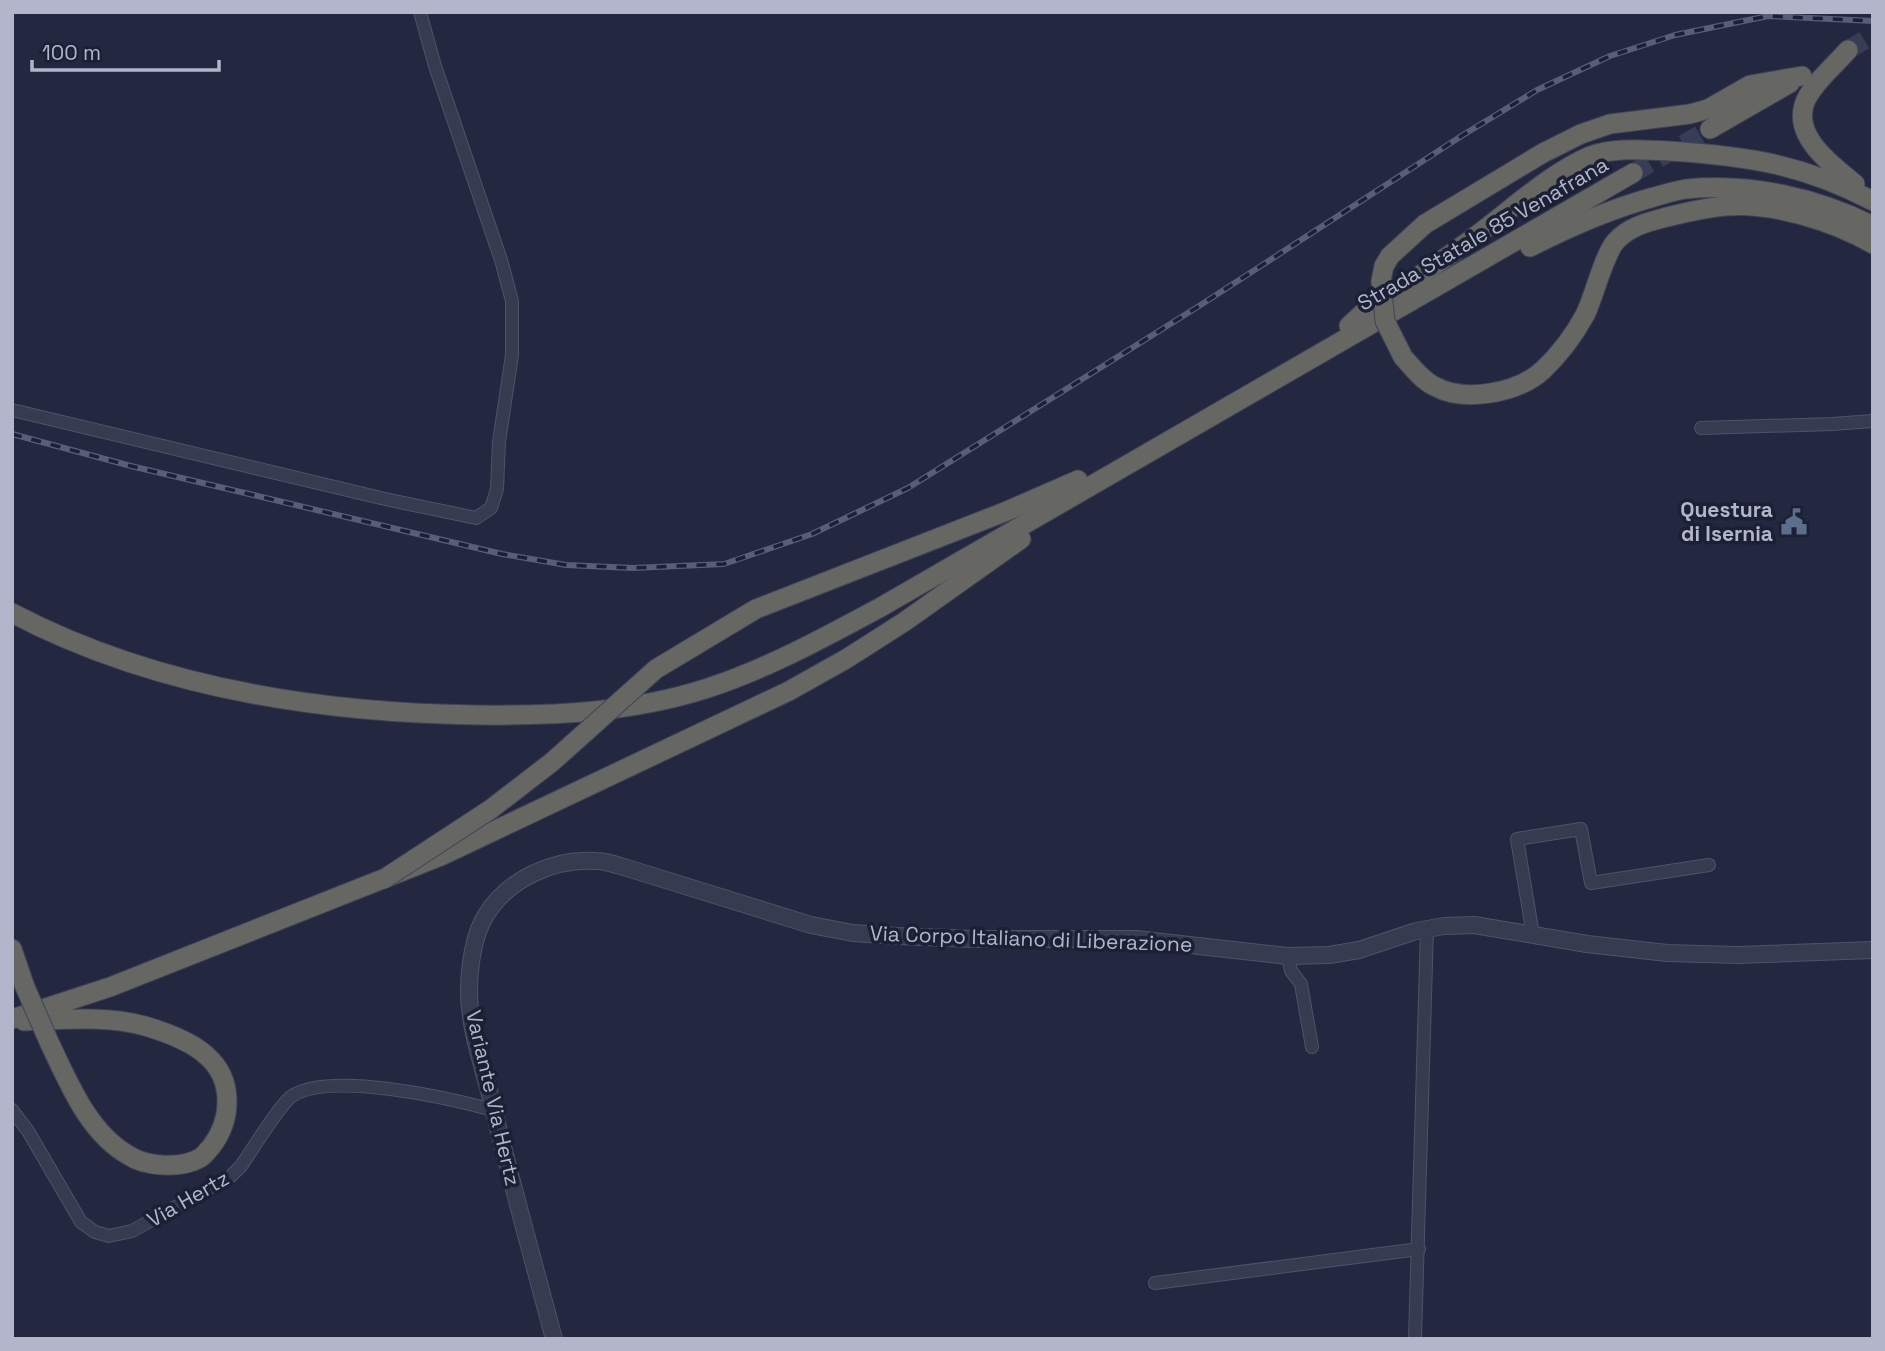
<svg xmlns="http://www.w3.org/2000/svg" width="1885" height="1351" font-family="'Space Grotesk',sans-serif">
<style>
.lines{fill:none;stroke-linecap:round;stroke-linejoin:round}
.trunk-tunnel{stroke:#393c55;stroke-width:19;stroke-dasharray:19 10;stroke-linecap:butt}
.minor-casing{stroke:#4f5368;stroke-width:14}
.tertiary-casing{stroke:#4f5368;stroke-width:18}
.trunk-casing{stroke:#3f4358;stroke-width:21}
.minor{stroke:#373b50;stroke-width:12}
.tertiary{stroke:#373b50;stroke-width:16}
.trunk{stroke:#666662;stroke-width:19}
.rail-casing{stroke:#595d77;stroke-width:6}
.rail{stroke:#1c2035;stroke-width:3.5;stroke-dasharray:10;stroke-linecap:butt}
.trunk-bridge-casing{stroke:#3f4358;stroke-width:21;stroke-linecap:butt}
.trunk-bridge{stroke:#666662;stroke-width:19}
.labels{text-anchor:middle;stroke-width:7;stroke-linejoin:round;paint-order:stroke}
.street-label{font-size:21px;fill:#b3b6cb;stroke:#1c2035}
.poi-label{font-size:21px;font-weight:bold;fill:#b3b6cb;stroke:#1c2035;text-anchor:end}
</style>
<rect width="100%" height="100%" fill="#232740"/>
<g class="lines">
<!-- trunk-tunnel -->
<g class="trunk-tunnel">
<path d="M1848 50 1873 35"/>
<path d="M1633 173 1710 129"/>
</g>
<!-- minor casing -->
<g class="minor-casing">
<g id="minor">
<path d="M12 410 385 499 476 518 491 508 497 489 499 442 512 355V301L501 260 435 66 420 12"/>
<path d="M1701 428 1832 424 1873 421"/>
<path d="M1533 935 1517 839 1581 829 1591 883 1709 865"/>
<path d="M1288 956 1291 971 1301 984 1312 1047"/>
<path d="M12 1110 28 1131 81 1222 95 1232 109 1236 132 1231 231 1176 241 1166C251 1152 280 1104 292 1096 330 1071 449 1098 493 1110"/>
<path d="M1155 1283 1419 1249"/>
<path d="M1415 1339 1427 929"/>
</g>
</g>
<!-- tertiary casing -->
<g class="tertiary-casing">
<path id="tertiary" d="M554 1339C532 1256 509 1174 489 1091 481 1060 469 1025 469 992 469 969 473 935 486 915 508 879 554 858 596 861 606 861 617 865 627 868L811 925 853 933 898 936 973 939H1136L1288 956 1329 955 1359 950 1416 931 1444 926 1474 925 1587 944 1667 953 1738 955 1873 950"/>
</g>
<!-- trunk casing -->
<g class="trunk-casing">
<g id="trunk">
<path d="M1848 50C1836 64 1809 87 1804 105 1794 139 1834 166 1855 184"/>
<path d="M1710 129 1790 83"/>
<path d="M1530 247C1571 226 1610 209 1654 197 1664 194 1675 191 1686 189 1750 183 1815 197 1873 226"/>
<path d="M1381 281 1384 266 1390 256 1425 224 1543 153 1581 134 1610 124 1690 114 1708 109 1750 85 1802 76"/>
<path d="M1349 326 1363 313C1400 289 1437 265 1473 238 1510 211 1547 175 1590 156 1613 147 1644 150 1669 151 1747 156 1802 164 1873 201"/>
<path d="M1403 357C1412 367 1422 380 1434 386 1464 403 1518 393 1543 370 1560 354 1574 335 1585 315 1594 297 1604 254 1616 241 1630 226 1648 222 1667 217 1687 212 1705 208 1725 206 1771 202 1833 221 1873 244"/>
<path d="M12 613C153 687 320 713 478 715 556 716 634 712 708 688 769 668 825 637 881 607L1633 173"/>
<path d="M656 669 756 609 1007 511 1078 480"/>
<path d="M12 949 25 987"/>
<path d="M12 1019 110 987 441 856 789 691 846 659 904 622 1021 539"/>
<path d="M24 1021C64 1020 106 1015 145 1026 165 1032 192 1042 207 1056 234 1080 232 1120 211 1147 208 1150 204 1156 200 1158 181 1169 146 1167 128 1155 88 1132 69 1083 50 1044"/>
</g>
</g>
<!-- minor -->
<use href="#minor" class="minor"/>
<!-- tertiary -->
<use href="#tertiary" class="tertiary"/>
<!-- trunk -->
<use href="#trunk" class="trunk"/>
<!-- rail casing -->
<g class="rail-casing">
<path id="rail" d="M12 434 131 466 502 554 566 565 633 568 724 564 812 534 908 488 1199 306 1463 135 1537 90 1610 56 1675 35 1768 16 1873 21"/>
</g>
<!-- rail -->
<use href="#rail" class="rail"/>
<!-- trunk-bridge casing -->
<g class="trunk-bridge-casing">
<g id="trunk-bridge">
<path d="M1381 281 1385 321 1403 357"/>
<path d="M384 879 491 809 552 762 656 669"/>
<path d="M25 987 50 1044"/>
</g>
</g>
<!-- trunk-bridge -->
<use href="#trunk-bridge" class="trunk-bridge"/>
</g>
<!-- icons -->
<defs>
<g id="civic-bare" transform="scale(2.1)"><path d="M-.6-6.5H3V-4.5H.6V-3L4-1V1h2V6H-6V1h2V-1L-.6-3ZM-1.2 2.5V6h2.4V2.5Z" fill="#5c6f8a" stroke="#1c2035" stroke-width="2.5" paint-order="stroke"/></g>
</defs>
<g fill-rule="evenodd">
<use href="#civic-bare" x="1794" y="522"/>
</g>
<g class="labels">
<!-- street labels -->
<g class="street-label">
<text transform="translate(1483 234) rotate(-30)" y="7">Strada Statale 85 Venafrana</text>
<text transform="translate(1031 939) rotate(2)" y="7">Via Corpo Italiano di Liberazione</text>
<text transform="translate(493 1098) rotate(77)" y="7">Variante Via Hertz</text>
<text transform="translate(188 1199) rotate(-30)" y="7">Via Hertz</text>
</g>
<!-- poi labels -->
<g class="poi-label">
<text x="1773" y="517">Questura<tspan x="1773" dy="24">di Isernia</tspan></text>
</g>
</g>
<!-- border -->
<rect width="1885" height="1351" fill="none" stroke="#b3b6cb" stroke-width="28"/>
<!-- scale -->
<path d="M32 60v10h187v-10" fill="none" stroke="#b3b6cb" stroke-width="3.5"/>
<text x="42" y="60" font-size="21" fill="#b3b6cb" stroke="#1c2035" stroke-width="5" paint-order="stroke">100 m</text>
</svg>
